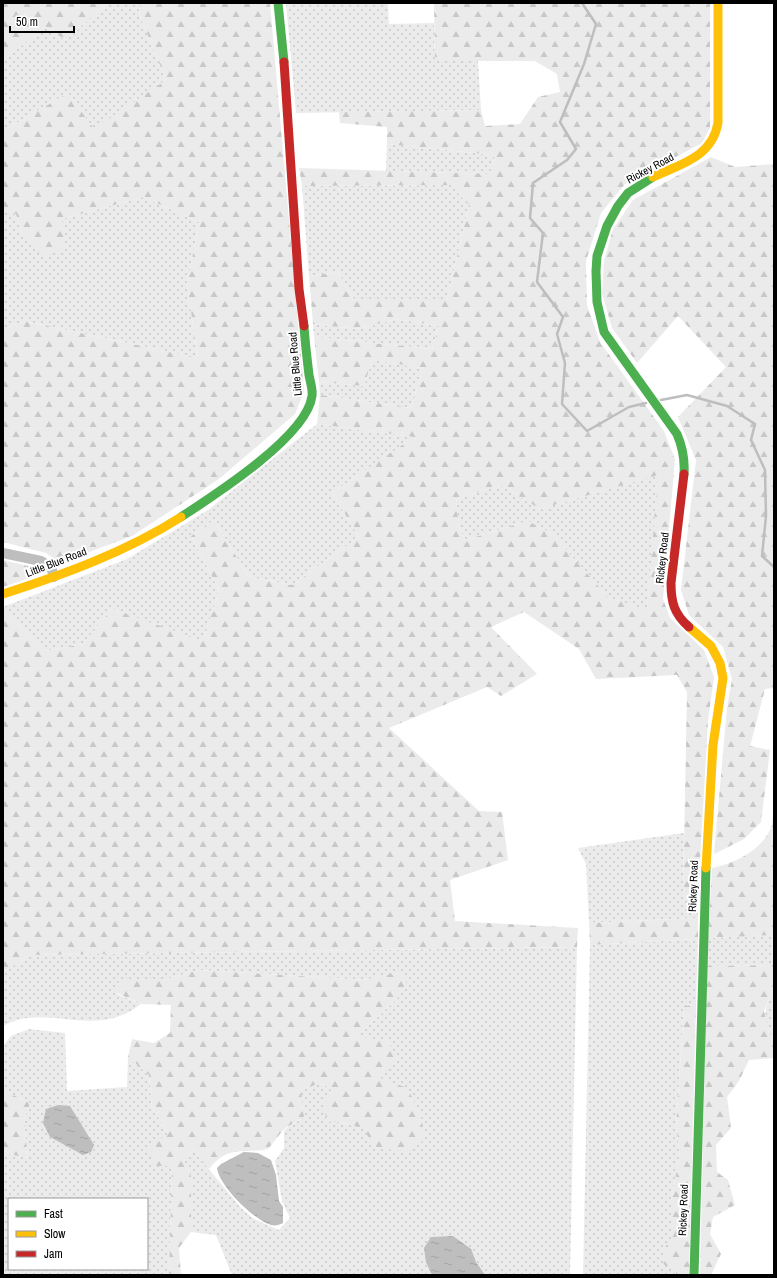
<svg xmlns="http://www.w3.org/2000/svg" width="777" height="1278" font-family="'Archivo Narrow',sans-serif">
<style>
.grass{fill:url(#grass-dots);fill-rule:evenodd}
.forest{fill:url(#forest-firs);fill-rule:evenodd}
.water{fill:url(#water-ripples)}
.lines{fill:none;stroke-linecap:round;stroke-linejoin:round}
.stream{stroke:#bebebe;stroke-width:2.5}
.street{stroke:#bebebe;stroke-width:10}
.fast{stroke:#4caf50;stroke-width:9}
.slow{stroke:#ffc107;stroke-width:9}
.jam{stroke:#c62828;stroke-width:9}
.labels{text-anchor:middle;stroke-width:4;stroke-linejoin:round;paint-order:stroke}
.street-label{font-size:11px;fill:#000;stroke:#fff}
</style>
<defs>
<pattern id="grass-dots" width="8" height="8" patternUnits="userSpaceOnUse"><rect width="8" height="8" fill="#ebebeb"/><path d="M2 2h.1M6 6h.1" fill="none" stroke="#c8c8c8" stroke-width="1.8" stroke-linecap="round"/></pattern>
<pattern id="forest-firs" width="22" height="20" patternUnits="userSpaceOnUse"><rect width="22" height="20" fill="#ebebeb"/><path d="M5 1l3.5 6h-7zM16 11l3.5 6h-7z" fill="#c8c8c8"/></pattern>
<pattern id="water-ripples" width="26" height="14" patternUnits="userSpaceOnUse"><rect width="26" height="14" fill="#bebebe"/><path d="M2 4q2-2 4 0t4 0M15 11q2-2 4 0t4 0" fill="none" stroke="#a2a2a2"/></pattern>
</defs>
<rect width="100%" height="100%" fill="#fff"/>
<!-- grass -->
<g class="grass">
<path d="M107 3H139L140 16 166 80 94 130 68 93 3 131V60L45 27 66 40Z"/>
<path d="M286 3H388L389 24 434 23 435 61H478L481 110 296 113Z"/>
<path d="M387 144 495 155 490 174 386 171Z"/>
<path d="M451 185 469 205 447 301H355L338 272 309 276 302 186Z"/>
<path d="M143 197 199 222 187 285 198 358 24 321 3 330V210L16 214 22 235 62 219Z"/>
<path d="M397 319 439 326 432 349 314 337 313 324 358 329Z"/>
<path d="M372 360 423 368 411 408 320 395 319 382 364 386Z"/>
<path d="M317 424 415 437 332 493 359 537 292 585 249 577 214 520 191 536 219 590 203 642 112 609 83 644 44 651 3 609V607L127 559 208 510Z"/>
<path d="M659 474 647 611 608 597 551 533 528 521 465 540 459 527 456 500 500 485 540 509Z"/>
<path d="M684 833 683 897 698 898V918L589 923 586 864 578 848Z"/>
<path d="M774 935V965L707 966 708 938Z"/>
<path d="M698 939 696 1005 684 1006 676 1127 680 1153 671 1201 676 1275H583L590 945Z"/>
<path d="M577 947 570 1275H232L216 1235 191 1232V1177L183 1159 193 1150 241 1208 254 1219 279 1230 290 1218 282 1201 275 1161 284 1148V1130L304 1117 300 1091 321 1082 334 1092 327 1122H339L362 1128 377 1077 357 1036 397 999 399 972 365 980 199 970 163 980H119L117 994 141 1004C94 1041 47 1001 3 1026V972L30 955Z"/>
<path d="M774 986V1040C759 1020 766 1006 774 986Z"/>
<path d="M29 1029 65 1033 67 1091 127 1087 128 1057 149 1075 152 1108 169 1133 172 1166 169 1275H3V1149L9 1154 28 1158 24 1120 30 1103 3 1090V1046L11 1036ZM9 1199H147V1269H9Z"/>
</g>
<!-- forest -->
<g class="forest">
<path d="M3 3H107L66 40 45 27 3 60Z"/>
<path d="M139 3H270L304 392 295 414 219 479 132 536 60 563 46 553 3 542V330L24 321 198 358 187 285 199 222 143 197 62 219 66 248 43 257 22 235 16 214 3 210V131L68 93 94 129 166 80 140 16Z"/>
<path d="M434 3H710V128L702 143 625 184 601 213 586 261 587 305 600 342 664 431 675 459 663 599 670 618 704 650 714 677 708 721 698 898 683 897 687 692 677 675 596 679 579 649 524 612 491 627 537 674 501 696 487 687 389 728 479 811 502 812 508 860 450 880 455 921 578 928 577 947 30 955 3 972V609L44 651 83 644 112 609 203 641 219 590 191 536 214 520 249 577 292 585 359 537 332 493 414 437 317 424 320 395 411 408 423 368 372 360 364 386 319 382 314 337 432 349 439 326 397 319 358 329 313 324 309 276 338 272 355 301H447L469 205 451 185 302 186 299 168 490 174 495 155 387 144V127L340 123 339 112 481 110 485 126 520 124 538 97 560 92 557 74 535 61H435ZM658 475 647 610 608 597 551 533 528 521 465 540 459 527 456 500 500 485 540 509Z"/>
<path d="M711 157 735 167 774 164V688L765 689 750 746 770 750 761 822 744 839 714 854 727 708 732 679 723 647 689 615 681 590 696 460 678 417 726 367 678 316 637 363 612 328 602 293 604 261 613 229 633 200Z"/>
<path d="M3 560 36 568 35 576 3 587Z"/>
<path d="M774 806V935L708 938 712 868C735 863 759 852 770 830 773 824 773 813 774 806Z"/>
<path d="M698 918V939L590 945 589 923Z"/>
<path d="M774 965V986L764 1011 769 1033 774 1040V1058L749 1060 739 1081 727 1097 731 1128 716 1145 717 1172 728 1180 735 1205 713 1217 710 1234 721 1254 711 1275H700L707 966Z"/>
<path d="M199 970 365 980 399 972 408 979 397 999 357 1036 387 1041 397 1056 378 1077 407 1088 420 1112 425 1139 407 1152 376 1147 362 1128 339 1122H327L323 1104 334 1092 321 1082 301 1091 304 1117 284 1129 268 1149C243 1154 228 1145 209 1169L193 1150 184 1159 191 1177V1232L179 1248 181 1275H169L172 1166H154L148 1147 169 1133 152 1108 149 1075 128 1057 132 1039 154 1043 170 1033 171 1005 141 1004 117 993 119 980H163Z"/>
<path d="M696 1005 689 1275H676V1270L663 1264V1250L672 1238 671 1201 680 1153 676 1127 684 1006Z"/>
<path d="M3 1090 30 1103 24 1120 28 1158 9 1154 3 1149Z"/>
</g>
<!-- water -->
<g class="water">
<path d="M58 1105 70 1106 94 1145 91 1152 83 1155 50 1137 43 1123 46 1109Z"/>
<path d="M244 1152 258 1153 271 1160 276 1175 279 1201 283 1207V1223C279 1225 276 1226 271 1225 254 1220 219 1186 217 1168L221 1164Z"/>
<path d="M453 1236 471 1249 476 1262 485 1275H432L426 1262 424 1248 431 1237Z"/>
</g>
<g class="lines">
<!-- stream -->
<g class="stream">
<path d="M582 3 596 24 584 64 560 122 576 149 567 160 533 183 530 218 543 233 537 282 563 317 557 334 565 363 562 404 587 431 629 407 646 403"/>
<path d="M661 400 687 395 727 406 755 424 751 440 765 470 766 516 762 556 774 567"/>
</g>
<!-- street -->
<path class="street" d="M3 553 41 561 51 567 54 577"/>
<!-- fast -->
<g class="fast">
<path d="M278 3 284 62"/>
<path d="M653 177 628 193 618 206 607 226 597 256 596 271 597 302 604 332 677 434C683 448 685 459 684 474"/>
<path d="M181 517C215 495 307 436 312 396 313 389 310 381 309 375 307 358 305 342 304 326"/>
<path d="M694 1275 706 868"/>
</g>
<!-- slow -->
<g class="slow">
<path d="M653 177C681 164 712 157 718 123V3"/>
<path d="M3 594C65 574 126 552 181 517"/>
<path d="M689 627 711 646 720 663 723 678 713 745 706 868"/>
</g>
<!-- jam -->
<g class="jam">
<path d="M284 62 299 289 304 326"/>
<path d="M684 474 671 583C671 602 674 614 689 627"/>
</g>
</g>
<g class="labels">
<!-- street labels -->
<g class="street-label">
<text transform="translate(650 168) rotate(-28)" y="4">Rickey Road</text>
<text transform="translate(295 364) rotate(-95)" y="4">Little Blue Road</text>
<text transform="translate(662 558) rotate(-84)" y="4">Rickey Road</text>
<text transform="translate(56 562) rotate(-21)" y="4">Little Blue Road</text>
<text transform="translate(693 886) rotate(-88)" y="4">Rickey Road</text>
<text transform="translate(683 1210) rotate(-88)" y="4">Rickey Road</text>
</g>
</g>
<!-- border -->
<rect width="777" height="1278" fill="none" stroke="#000000" stroke-width="8"/>
<!-- legend -->
<rect x="8" y="1198" width="140" height="72" fill="#ffffff" stroke="#999999"/>
<rect x="16" y="1211" width="20" height="6" fill="#4caf50" stroke="#999999"/>
<text x="44" y="1218" font-size="12" fill="#000000">Fast</text>
<rect x="16" y="1231" width="20" height="6" fill="#ffc107" stroke="#999999"/>
<text x="44" y="1238" font-size="12" fill="#000000">Slow</text>
<rect x="16" y="1251" width="20" height="6" fill="#c62828" stroke="#999999"/>
<text x="44" y="1258" font-size="12" fill="#000000">Jam</text>
<!-- scale -->
<path d="M10 26v6h64v-6" fill="none" stroke="#000000" stroke-width="2"/>
<text x="16" y="26" font-size="12" fill="#000000" stroke="#ffffff" stroke-width="3" paint-order="stroke">50 m</text>
</svg>
